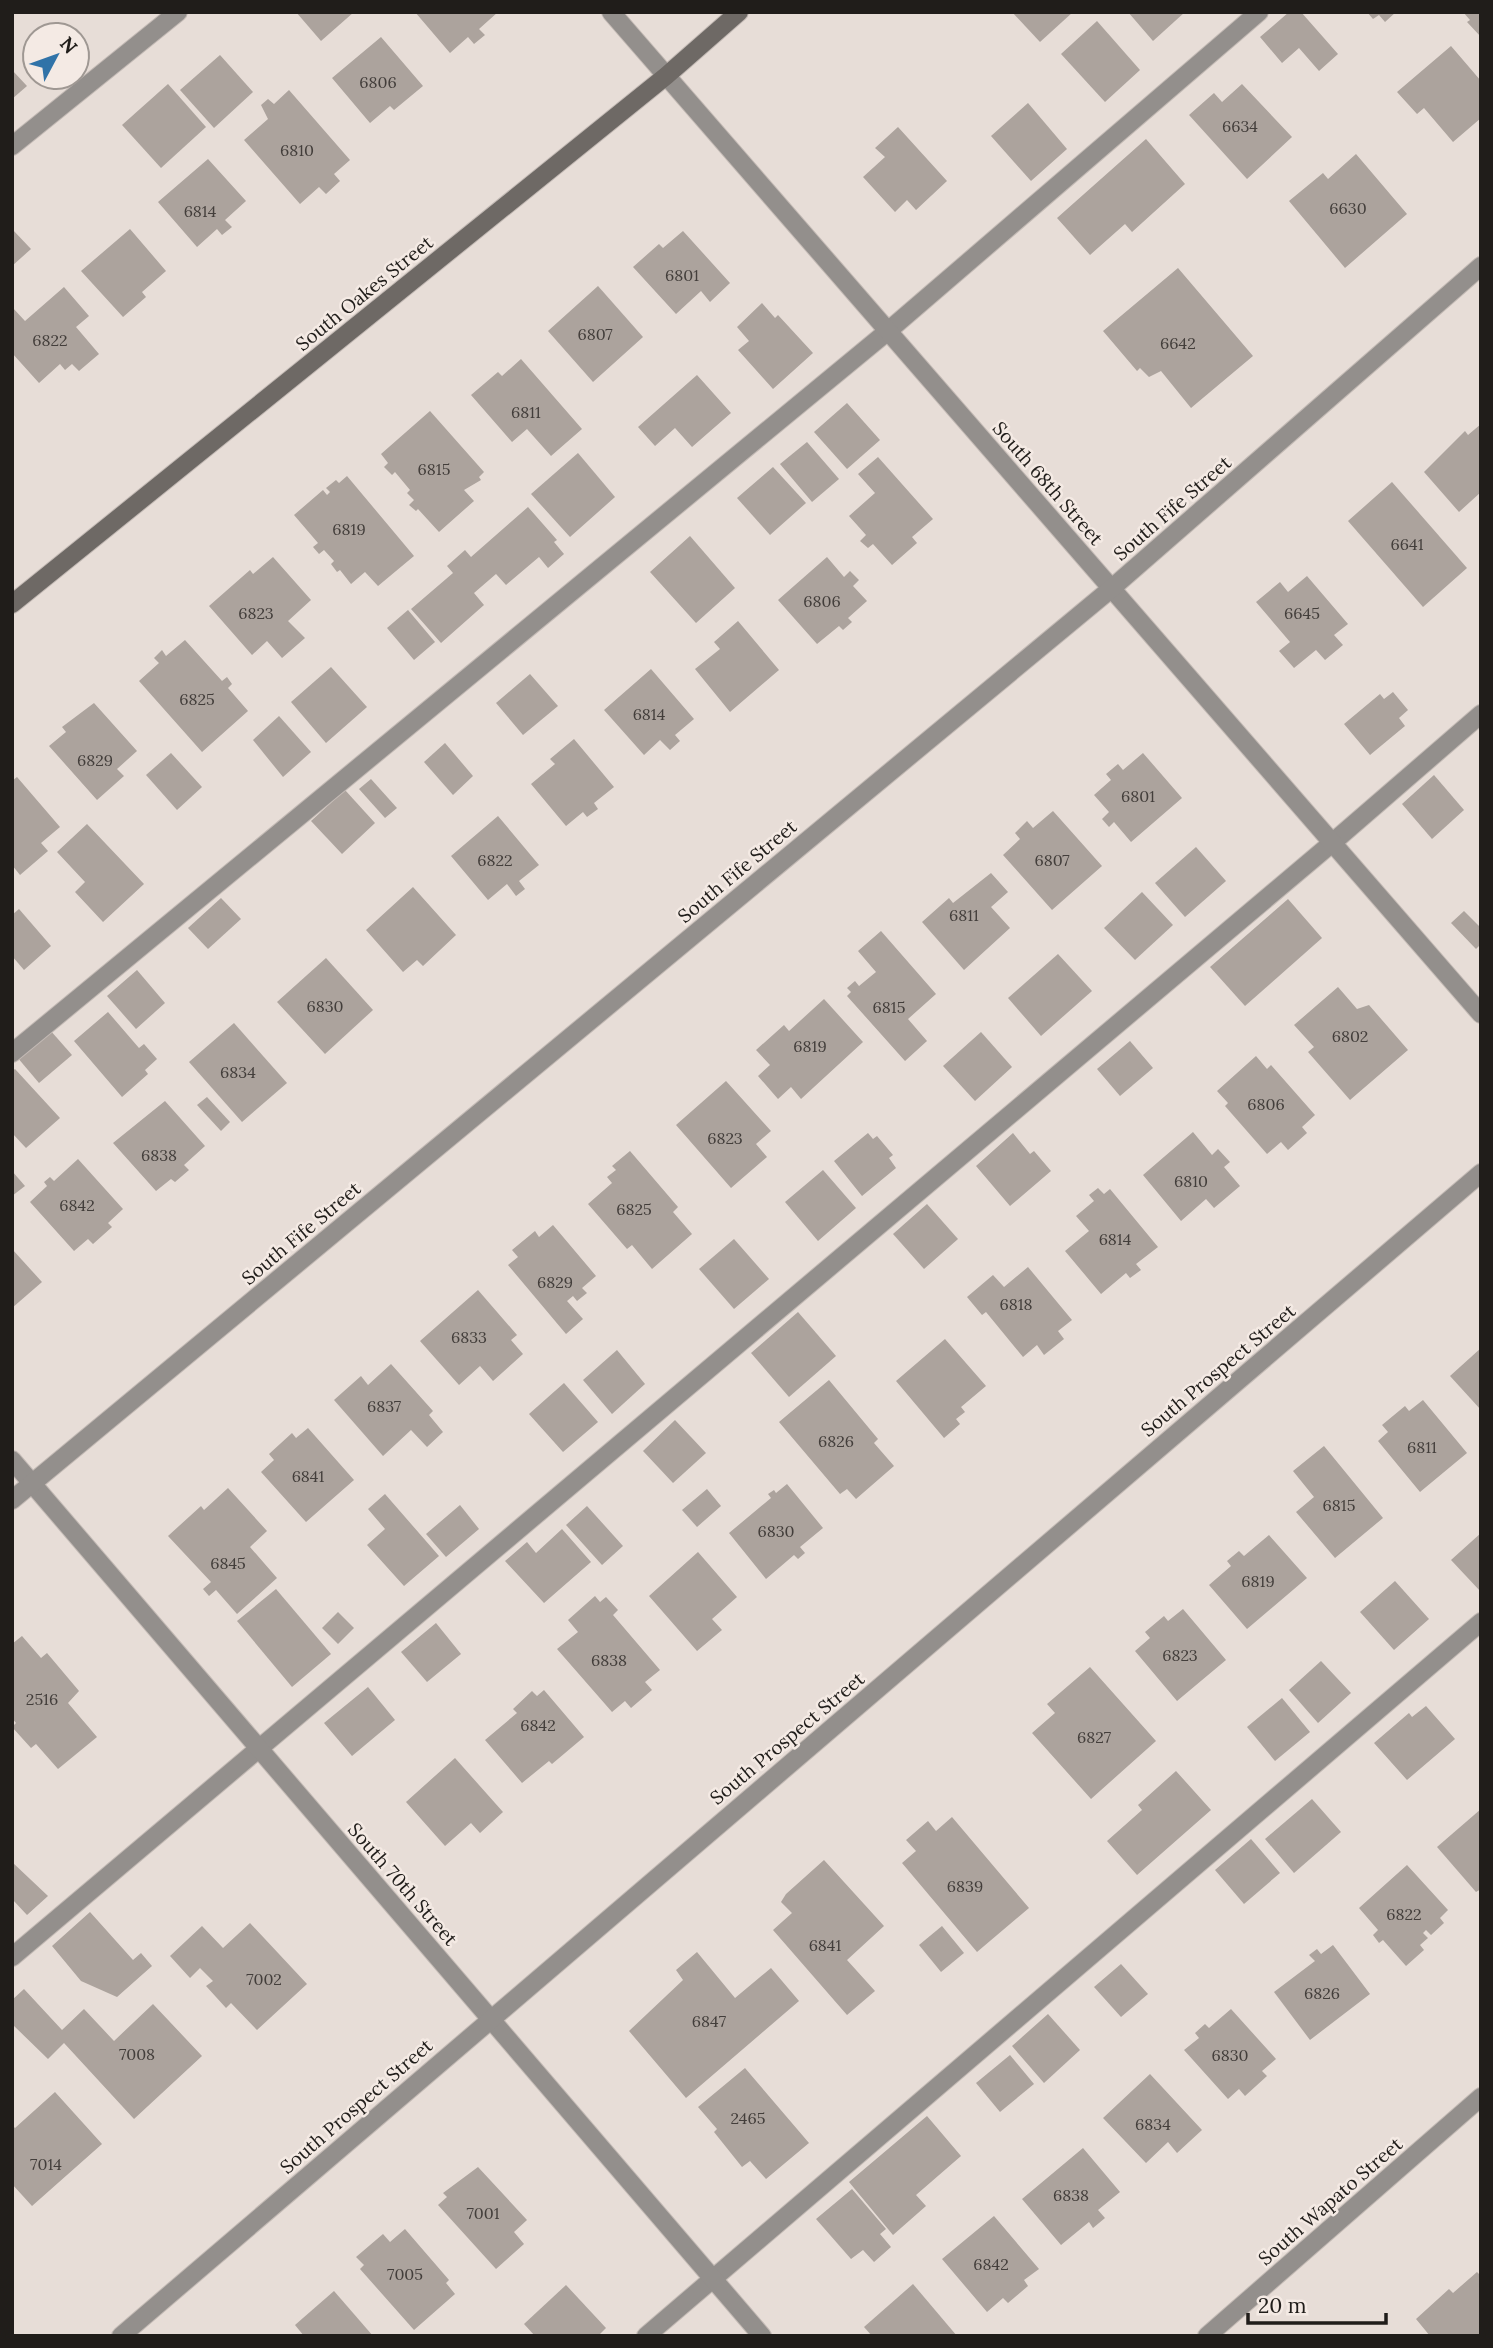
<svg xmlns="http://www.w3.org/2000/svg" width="1493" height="2348" font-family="Lora,serif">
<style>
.building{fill:#aca39d}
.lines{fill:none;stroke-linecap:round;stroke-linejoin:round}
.lane-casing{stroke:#c3bab5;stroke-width:20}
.street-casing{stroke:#c3bab5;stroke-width:20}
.secondary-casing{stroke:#c3bab5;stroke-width:20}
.lane{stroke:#938f8c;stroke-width:18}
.street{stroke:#938f8c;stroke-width:18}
.secondary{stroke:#6e6965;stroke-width:18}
.labels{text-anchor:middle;stroke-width:5;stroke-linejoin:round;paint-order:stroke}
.number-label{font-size:16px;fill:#433e3b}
.street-label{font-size:19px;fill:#201d1a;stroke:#f4eae4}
</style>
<rect width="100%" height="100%" fill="#e7ddd7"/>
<!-- building -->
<g class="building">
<path d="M296 12H354L321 41Z"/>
<path d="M415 12H498L479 29 485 35 474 44 468 37 450 53Z"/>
<path d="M1012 12H1073L1040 42Z"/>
<path d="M1128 12H1185L1153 41Z"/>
<path d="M1289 12H1301L1338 54 1319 71 1299 48 1282 63 1260 37Z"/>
<path d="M1367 12H1396L1385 22 1379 15 1373 19Z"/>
<path d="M1463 12H1481V37L1467 22 1470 20Z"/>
<path d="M1097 21 1140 70 1105 102 1061 54Z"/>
<path d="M381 37 423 86 394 110 390 106 370 123 332 78Z"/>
<path d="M1451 46 1481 81V118L1453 142 1424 108 1417 114 1397 92Z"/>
<path d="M220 55 253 92 214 128 180 90Z"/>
<path d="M12 70 27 86 12 99Z"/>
<path d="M168 84 206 127 161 168 122 125Z"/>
<path d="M1242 84 1292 137 1247 179 1189 115 1214 93 1222 102Z"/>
<path d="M289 90 350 160 334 174 340 181 326 194 319 187 300 204 244 140 268 119 261 105 268 99 274 104Z"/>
<path d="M1028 103 1067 149 1031 181 991 136Z"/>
<path d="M898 127 947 181 916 210 907 200 895 212 863 177 885 157 875 148Z"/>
<path d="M1146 139 1185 184 1132 232 1125 224 1090 255 1057 218Z"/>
<path d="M1356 154 1407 214 1345 268 1289 201 1323 173 1328 179Z"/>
<path d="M208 159 246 201 225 220 232 227 222 235 217 229 197 247 158 202Z"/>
<path d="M12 229 31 249 12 266Z"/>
<path d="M130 229 166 271 142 292 146 297 123 317 81 271Z"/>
<path d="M683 231 730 283 710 302 701 291 676 314 633 267 659 244 663 248Z"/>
<path d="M1178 268 1253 356 1191 408 1161 371 1149 377 1140 368 1137 371 1103 331Z"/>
<path d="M598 286 643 337 593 382 548 331Z"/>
<path d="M64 287 89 316 76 327 99 354 79 371 72 364 65 370 60 364 39 383 12 353V307L25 321Z"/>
<path d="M762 303 775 318 778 315 813 353 773 389 738 350 749 341 737 327Z"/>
<path d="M521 359 582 429 551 456 527 429 512 442 471 395 498 372 502 376Z"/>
<path d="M697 375 731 413 692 447 675 428 655 446 638 427Z"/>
<path d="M847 403 880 440 847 469 814 432Z"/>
<path d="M430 411 484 472 479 477 481 480 464 490 474 501 439 532 418 509 416 511 409 505 414 500 407 493 410 490 395 472 392 475 384 467 388 463 381 454Z"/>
<path d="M1481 424V492L1459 512 1424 472 1465 431 1468 435Z"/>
<path d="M807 442 839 479 812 502 780 464Z"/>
<path d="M578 453 615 497 570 537 531 494Z"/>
<path d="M878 457 933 519 912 537 917 543 892 565 873 544 868 548 860 541 866 535 849 516 875 493 858 474Z"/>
<path d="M773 467 806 503 770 535 737 498Z"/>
<path d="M347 476 414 556 378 586 365 572 351 584 340 570 337 572 331 564 334 561 324 550 319 554 313 547 318 543 294 515 323 490 327 495 330 492 326 488 336 480 339 483Z"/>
<path d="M1392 482 1467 568 1423 607 1348 521Z"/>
<path d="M528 507 557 540 554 542 564 554 548 568 539 557 506 585 496 574 474 593 484 605 441 643 411 609 453 573 447 566 465 550 471 557Z"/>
<path d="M690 536 735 588 696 623 650 572Z"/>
<path d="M273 557 311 600 288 621 305 638 282 658 267 641 252 655 209 606 250 570 253 574Z"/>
<path d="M827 557 844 577 850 571 859 580 853 586 867 601 848 618 852 622 843 630 839 626 817 644 778 600Z"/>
<path d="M1307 576 1348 624 1334 635 1343 645 1325 660 1316 650 1294 668 1279 651 1290 642 1256 602 1280 582 1288 592Z"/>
<path d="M408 610 435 642 414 660 387 628Z"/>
<path d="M738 621 779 670 730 712 695 669 720 649 714 642Z"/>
<path d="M185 640 222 681 227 677 232 684 228 688 248 711 202 752 139 681 159 663 154 658 162 650 166 656Z"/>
<path d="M331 667 367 707 326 743 291 702Z"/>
<path d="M651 669 694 719 675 735 680 741 670 750 660 740 644 755 604 710Z"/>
<path d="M530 674 558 706 523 735 496 703Z"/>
<path d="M1393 692 1408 710 1399 718 1405 726 1370 755 1344 724 1380 694 1384 699Z"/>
<path d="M94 703 137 751 117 769 124 776 97 800 49 746 66 732 62 727Z"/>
<path d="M279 716 311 752 283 777 253 740Z"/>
<path d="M574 739 614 787 594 803 598 809 587 817 583 812 566 826 531 784 555 764 550 759Z"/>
<path d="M445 743 473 776 453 795 424 762Z"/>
<path d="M171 753 202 787 177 810 146 775Z"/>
<path d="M1143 753 1182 798 1131 842 1114 822 1109 827 1102 819 1109 812 1094 795 1111 780 1106 774 1118 764 1123 770Z"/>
<path d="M1434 775 1464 810 1432 839 1402 804Z"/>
<path d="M17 777 60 827 41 843 48 851 20 875 12 865V781Z"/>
<path d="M371 779 397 808 385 818 359 789Z"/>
<path d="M345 790 375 823 342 854 311 821Z"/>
<path d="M1053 811 1102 866 1052 910 1003 855 1020 839 1015 833 1027 821 1033 828Z"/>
<path d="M498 816 539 865 519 881 525 889 516 896 507 884 488 900 451 856Z"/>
<path d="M87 824 144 884 103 922 75 892 85 882 57 852Z"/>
<path d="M1196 847 1226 881 1185 917 1155 883Z"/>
<path d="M991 873 1008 892 991 907 1010 928 964 970 922 922 949 898 953 903Z"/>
<path d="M413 887 456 935 423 966 417 960 403 972 366 930Z"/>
<path d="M1142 892 1173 925 1135 960 1104 928Z"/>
<path d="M221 898 241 919 208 949 188 928Z"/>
<path d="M1288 899 1322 938 1245 1006 1210 967Z"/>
<path d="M19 909 51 946 24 970 12 956V915Z"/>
<path d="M1464 911 1481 928V944L1476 949 1451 923Z"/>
<path d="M881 931 936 994 908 1019 927 1041 905 1061 847 996 851 992 847 988 855 981 859 986 876 972 858 951Z"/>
<path d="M1058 954 1092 991 1041 1036 1008 998Z"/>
<path d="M326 958 373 1010 325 1054 277 1002Z"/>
<path d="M137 970 165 1003 136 1029 107 996Z"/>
<path d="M1338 987 1357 1009 1369 1005 1408 1050 1350 1100 1308 1052 1314 1047 1294 1025Z"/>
<path d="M824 999 863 1042 801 1099 791 1087 778 1099 758 1076 770 1065 756 1050 784 1025 789 1031Z"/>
<path d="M108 1012 139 1048 144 1044 157 1059 145 1070 148 1074 122 1097 74 1041Z"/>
<path d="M234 1023 287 1083 242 1122 189 1062Z"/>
<path d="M50 1030 72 1055 39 1083 17 1057Z"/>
<path d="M981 1032 1012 1067 975 1101 943 1066Z"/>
<path d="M1130 1041 1153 1068 1120 1096 1097 1069Z"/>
<path d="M1256 1056 1267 1069 1271 1065 1315 1115 1302 1127 1307 1133 1288 1150 1281 1142 1267 1154 1225 1106 1228 1103 1217 1091Z"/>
<path d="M15 1069 60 1118 26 1148 12 1133V1071Z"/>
<path d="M726 1081 771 1131 756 1144 767 1157 731 1188 676 1125Z"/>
<path d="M207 1097 230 1122 221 1131 197 1105Z"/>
<path d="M165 1101 205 1146 184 1165 189 1170 175 1182 171 1179 156 1191 113 1143Z"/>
<path d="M1193 1132 1212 1155 1218 1149 1230 1162 1224 1167 1240 1186 1214 1208 1206 1199 1181 1221 1143 1175Z"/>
<path d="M868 1133 873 1139 877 1136 893 1155 889 1158 896 1168 862 1196 834 1161Z"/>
<path d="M1013 1133 1030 1154 1034 1151 1051 1171 1010 1206 976 1166Z"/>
<path d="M630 1151 678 1207 673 1212 692 1234 652 1269 632 1245 627 1249 588 1204 612 1183 607 1177 616 1170 612 1166Z"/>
<path d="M78 1159 123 1209 108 1223 112 1227 93 1244 88 1239 74 1251 30 1202 47 1186 44 1182 50 1177 54 1181Z"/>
<path d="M823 1170 856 1208 818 1241 785 1202Z"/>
<path d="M12 1171 25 1186 12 1196Z"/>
<path d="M1098 1188 1104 1194 1110 1189 1158 1247 1136 1264 1141 1270 1130 1278 1126 1273 1101 1294 1065 1251 1089 1231 1076 1216 1094 1201 1089 1195Z"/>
<path d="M927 1204 958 1239 924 1269 893 1234Z"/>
<path d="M553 1225 596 1276 582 1288 587 1293 577 1301 573 1296 567 1301 583 1319 566 1334 508 1265 518 1257 512 1250 535 1231 539 1237Z"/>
<path d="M734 1239 769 1279 734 1309 699 1269Z"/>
<path d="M12 1249 42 1282 12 1308Z"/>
<path d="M1028 1267 1072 1320 1058 1331 1064 1339 1044 1355 1037 1345 1023 1357 986 1312 982 1315 967 1297 993 1275 1004 1287Z"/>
<path d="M478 1290 517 1335 511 1340 523 1354 493 1381 480 1366 459 1385 420 1341Z"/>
<path d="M798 1312 836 1356 789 1397 751 1353Z"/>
<path d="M945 1339 986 1386 961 1407 965 1412 956 1419 960 1424 944 1438 896 1381Z"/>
<path d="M1481 1348V1410L1450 1376Z"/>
<path d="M617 1350 645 1384 612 1414 583 1380Z"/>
<path d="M391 1364 433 1411 429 1415 443 1432 427 1447 411 1430 383 1456 334 1400 361 1376 368 1385Z"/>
<path d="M829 1380 878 1439 874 1443 894 1466 856 1499 847 1489 840 1494 779 1422Z"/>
<path d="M564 1383 598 1422 563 1452 529 1414Z"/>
<path d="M1423 1400 1467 1453 1420 1492 1378 1441 1388 1432 1382 1425 1405 1406 1409 1411Z"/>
<path d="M675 1420 706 1453 673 1483 643 1451Z"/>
<path d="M308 1428 354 1480 306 1522 261 1472 274 1460 269 1454 292 1433 296 1438Z"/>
<path d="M1324 1446 1383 1518 1335 1558 1296 1512 1314 1497 1293 1471Z"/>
<path d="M787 1484 823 1528 800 1547 805 1553 798 1559 794 1555 766 1579 729 1533 771 1498 768 1494 774 1490 776 1493Z"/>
<path d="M228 1488 267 1531 250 1547 277 1578 237 1614 216 1590 209 1596 203 1589 211 1582 168 1536 201 1506 204 1510Z"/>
<path d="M707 1489 721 1506 697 1527 682 1510Z"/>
<path d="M385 1494 439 1556 404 1586 367 1545 385 1529 368 1509Z"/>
<path d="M460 1505 479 1529 446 1557 426 1534Z"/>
<path d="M587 1506 623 1546 602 1565 566 1525Z"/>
<path d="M562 1529 591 1562 544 1603 505 1561 527 1542 536 1553Z"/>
<path d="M1481 1533V1592L1451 1560Z"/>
<path d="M1269 1535 1307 1578 1247 1629 1209 1585 1231 1566 1227 1561 1239 1551 1244 1556Z"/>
<path d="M698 1552 737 1597 712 1619 722 1630 697 1651 649 1596Z"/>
<path d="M1395 1581 1429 1619 1394 1650 1360 1612Z"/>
<path d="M276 1589 331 1654 292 1687 237 1621Z"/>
<path d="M595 1596 600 1602 606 1597 618 1610 613 1615 660 1670 645 1682 652 1690 631 1708 625 1701 612 1712 557 1649 578 1632 568 1620Z"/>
<path d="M1183 1609 1226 1660 1177 1701 1135 1651 1150 1638 1145 1632 1164 1616 1168 1621Z"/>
<path d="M338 1612 354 1628 338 1644 322 1628Z"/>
<path d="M436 1623 461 1654 427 1682 401 1652Z"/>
<path d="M22 1636 41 1658 47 1653 79 1691 68 1703 97 1737 58 1769 36 1744 31 1748 12 1727 16 1723 12 1718V1644Z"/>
<path d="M1321 1661 1351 1693 1318 1723 1289 1690Z"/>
<path d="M1090 1667 1156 1741 1091 1799 1032 1733 1055 1713 1047 1704Z"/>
<path d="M368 1687 395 1720 352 1756 324 1723Z"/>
<path d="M544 1690 584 1737 552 1764 549 1761 522 1783 485 1740 517 1713 513 1709 532 1691 537 1696Z"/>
<path d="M1282 1698 1310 1732 1275 1761 1247 1727Z"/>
<path d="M1426 1706 1455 1739 1407 1780 1374 1743 1409 1713 1412 1717Z"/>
<path d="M455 1758 503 1812 480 1833 471 1823 445 1846 406 1802Z"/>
<path d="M1176 1771 1211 1810 1137 1875 1107 1841 1142 1810 1138 1805Z"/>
<path d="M1312 1799 1341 1832 1294 1873 1265 1839Z"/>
<path d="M1481 1809V1889L1476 1892 1437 1847Z"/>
<path d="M952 1817 1029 1908 977 1952 902 1863 916 1851 906 1840 928 1821 936 1831Z"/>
<path d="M1251 1839 1280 1873 1244 1904 1215 1870Z"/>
<path d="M824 1860 884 1926 847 1960 875 1991 847 2015 773 1930 792 1913 781 1902 786 1894Z"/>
<path d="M12 1862 48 1896 27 1915 12 1899Z"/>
<path d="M1407 1865 1448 1910 1440 1918 1444 1923 1431 1935 1426 1930 1423 1933 1428 1938 1420 1945 1424 1950 1406 1966 1383 1940 1379 1943 1373 1935 1378 1930 1359 1908Z"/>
<path d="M90 1912 133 1960 141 1953 152 1966 117 1997 81 1981 52 1946Z"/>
<path d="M250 1923 307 1984 257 2030 231 2003 226 2008 206 1986 213 1981 200 1968 190 1978 170 1956 202 1926 223 1948Z"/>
<path d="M942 1926 964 1953 941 1972 919 1945Z"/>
<path d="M1333 1945 1370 1994 1310 2040 1274 1992 1315 1961 1309 1955 1317 1949 1321 1954Z"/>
<path d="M697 1952 735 1998 771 1968 799 2001 686 2098 629 2031 683 1980 676 1970Z"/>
<path d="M1121 1964 1148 1994 1121 2017 1094 1987Z"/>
<path d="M24 1989 62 2030 84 2009 114 2041 153 2004 202 2056 134 2119 64 2043 48 2059 12 2024V2000Z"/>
<path d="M1231 2009 1276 2059 1262 2071 1267 2076 1245 2096 1239 2089 1228 2099 1184 2050 1199 2038 1195 2033 1205 2024 1209 2028Z"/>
<path d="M1048 2014 1080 2050 1044 2083 1012 2046Z"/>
<path d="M1010 2055 1034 2084 1000 2112 976 2083Z"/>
<path d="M745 2068 809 2143 766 2179 750 2161 742 2167 714 2132 717 2129 698 2107Z"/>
<path d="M1150 2074 1202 2130 1177 2153 1168 2142 1146 2163 1103 2118Z"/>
<path d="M55 2092 102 2144 32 2206 12 2184V2125L15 2128Z"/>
<path d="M927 2116 961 2156 916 2195 926 2206 893 2235 849 2182Z"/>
<path d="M1083 2148 1120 2192 1098 2210 1105 2218 1093 2228 1089 2222 1061 2245 1022 2199Z"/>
<path d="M478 2167 527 2220 514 2232 524 2244 496 2269 438 2205 447 2197 443 2193Z"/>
<path d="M852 2189 886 2229 880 2234 891 2247 874 2262 863 2250 851 2259 816 2219Z"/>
<path d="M994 2216 1039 2269 1024 2280 1028 2286 1008 2303 1003 2298 987 2312 942 2259Z"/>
<path d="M405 2229 449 2280 446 2283 455 2294 414 2330 360 2269 364 2265 356 2257 383 2234 390 2242Z"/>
<path d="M1477 2272 1481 2276V2336H1430L1416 2319 1449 2289 1453 2293Z"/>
<path d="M913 2284 957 2336H872L864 2327Z"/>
<path d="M566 2285 606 2328 598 2336H535L524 2324Z"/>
<path d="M334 2291 373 2336H304L295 2325Z"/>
</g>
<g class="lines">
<!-- lane casing -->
<g class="lane-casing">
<g id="lane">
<path d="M12 146 178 12"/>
<path d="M12 1053 888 331 1259 12"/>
<path d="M12 1957 1332 843 1481 714"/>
<path d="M646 2336 1481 1622"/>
</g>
</g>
<!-- street casing -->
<g class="street-casing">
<g id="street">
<path d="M611 12 1481 1014"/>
<path d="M12 1460 762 2336"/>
<path d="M12 1500 1112 588 1481 266"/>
<path d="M121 2336 1481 1173"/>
<path d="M1207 2336 1481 2097"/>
</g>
</g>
<!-- secondary casing -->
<g class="secondary-casing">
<path id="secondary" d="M12 604 666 76 739 12"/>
</g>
<!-- lane -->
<use href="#lane" class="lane"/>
<!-- street -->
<use href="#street" class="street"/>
<!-- secondary -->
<use href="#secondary" class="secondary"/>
</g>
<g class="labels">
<!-- number labels -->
<g class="number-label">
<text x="378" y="88">6806</text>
<text x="1240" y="132">6634</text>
<text x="297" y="156">6810</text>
<text x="1348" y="214">6630</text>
<text x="200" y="217">6814</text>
<text x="682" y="281">6801</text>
<text x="595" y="340">6807</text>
<text x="50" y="346">6822</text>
<text x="1178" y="349">6642</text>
<text x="526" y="418">6811</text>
<text x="434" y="475">6815</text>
<text x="349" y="535">6819</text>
<text x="1407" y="550">6641</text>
<text x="822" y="607">6806</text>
<text x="256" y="619">6823</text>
<text x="1302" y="619">6645</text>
<text x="197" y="705">6825</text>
<text x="649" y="720">6814</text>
<text x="95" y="766">6829</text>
<text x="1138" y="802">6801</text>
<text x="495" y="866">6822</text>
<text x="1052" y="866">6807</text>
<text x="964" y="921">6811</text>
<text x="325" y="1012">6830</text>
<text x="889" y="1013">6815</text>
<text x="1350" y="1042">6802</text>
<text x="810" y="1052">6819</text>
<text x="238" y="1078">6834</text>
<text x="1266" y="1110">6806</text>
<text x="725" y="1144">6823</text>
<text x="159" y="1161">6838</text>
<text x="1191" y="1187">6810</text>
<text x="77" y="1211">6842</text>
<text x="634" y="1215">6825</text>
<text x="1115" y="1245">6814</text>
<text x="555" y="1288">6829</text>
<text x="1016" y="1310">6818</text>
<text x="469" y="1343">6833</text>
<text x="384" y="1412">6837</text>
<text x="836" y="1447">6826</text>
<text x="1422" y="1453">6811</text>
<text x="308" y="1482">6841</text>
<text x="1339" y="1511">6815</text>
<text x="776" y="1537">6830</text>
<text x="228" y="1569">6845</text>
<text x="1258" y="1587">6819</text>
<text x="1180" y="1661">6823</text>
<text x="609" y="1666">6838</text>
<text x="42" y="1705">2516</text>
<text x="538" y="1731">6842</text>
<text x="1094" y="1743">6827</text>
<text x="965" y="1892">6839</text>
<text x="1404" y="1920">6822</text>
<text x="825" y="1951">6841</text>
<text x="264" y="1985">7002</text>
<text x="1322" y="1999">6826</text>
<text x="709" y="2027">6847</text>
<text x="137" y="2060">7008</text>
<text x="1230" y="2061">6830</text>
<text x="748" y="2124">2465</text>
<text x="1153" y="2130">6834</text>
<text x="46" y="2170">7014</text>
<text x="1071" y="2201">6838</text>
<text x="483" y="2219">7001</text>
<text x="991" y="2270">6842</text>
<text x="405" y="2280">7005</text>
</g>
<!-- street labels -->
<g class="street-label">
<text transform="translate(364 293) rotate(-39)" y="7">South Oakes Street</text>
<text transform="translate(1048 483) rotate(49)" y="7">South 68th Street</text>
<text transform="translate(1172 508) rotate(-41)" y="7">South Fife Street</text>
<text transform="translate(737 871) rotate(-40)" y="7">South Fife Street</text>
<text transform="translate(301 1233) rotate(-40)" y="7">South Fife Street</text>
<text transform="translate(1218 1370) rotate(-40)" y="7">South Prospect Street</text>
<text transform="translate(787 1738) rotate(-40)" y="7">South Prospect Street</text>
<text transform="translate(403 1884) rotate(49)" y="7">South 70th Street</text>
<text transform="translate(356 2106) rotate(-41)" y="7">South Prospect Street</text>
<text transform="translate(1330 2201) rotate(-41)" y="7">South Wapato Street</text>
</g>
</g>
<!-- border -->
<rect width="1493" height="2348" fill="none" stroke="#201d1a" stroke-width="28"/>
<!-- north arrow -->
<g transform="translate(56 56) rotate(49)"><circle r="33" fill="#f4eae4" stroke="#9f9893" stroke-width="2"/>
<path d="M0-5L12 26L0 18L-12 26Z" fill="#3073a8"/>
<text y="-10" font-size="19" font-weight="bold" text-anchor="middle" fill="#201d1a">N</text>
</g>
<!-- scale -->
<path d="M1248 2313v10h138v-10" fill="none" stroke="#201d1a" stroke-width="3.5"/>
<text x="1258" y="2313" font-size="21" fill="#201d1a" stroke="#f4eae4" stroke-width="5" paint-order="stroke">20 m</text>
</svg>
